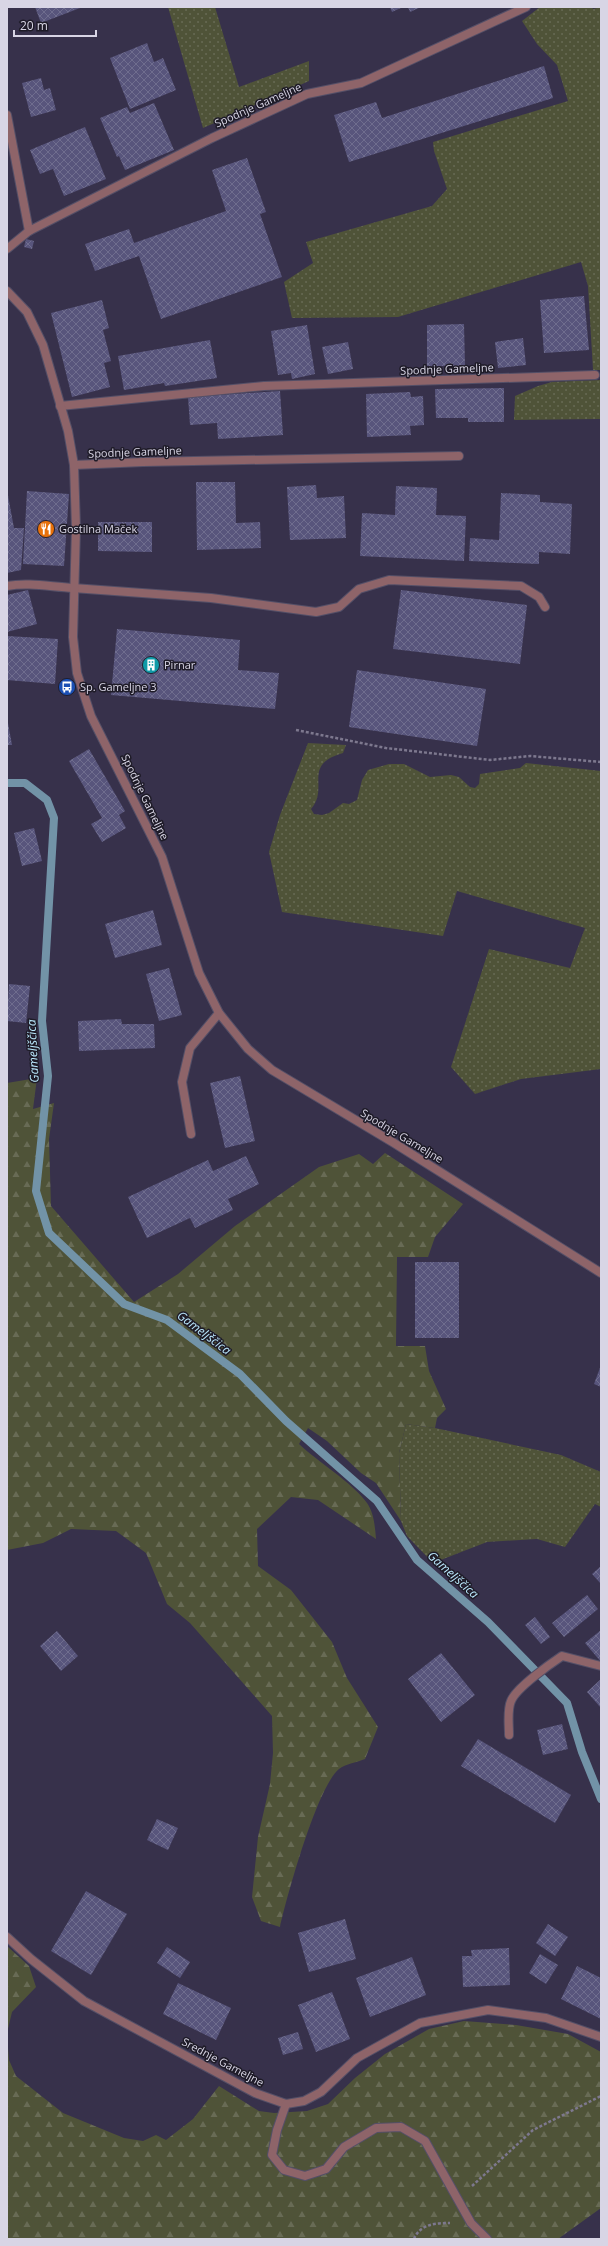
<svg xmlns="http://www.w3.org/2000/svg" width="608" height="2246" font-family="'Open Sans',sans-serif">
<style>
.grass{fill:url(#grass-dots)}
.forest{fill:url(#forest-firs)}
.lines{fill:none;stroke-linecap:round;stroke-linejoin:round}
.stream{stroke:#7293a7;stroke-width:8}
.building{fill:url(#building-cross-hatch)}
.service-casing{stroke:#544f67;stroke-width:10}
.minor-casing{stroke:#544f67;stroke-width:10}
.tertiary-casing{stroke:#544f67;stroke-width:10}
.path{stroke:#7d788e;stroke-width:2.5;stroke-dasharray:3 2;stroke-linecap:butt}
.service{stroke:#8e6469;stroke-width:8}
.minor{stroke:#8e6469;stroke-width:8}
.tertiary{stroke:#8e6469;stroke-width:8}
.labels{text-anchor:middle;stroke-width:3;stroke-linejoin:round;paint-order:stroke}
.street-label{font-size:11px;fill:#d8d5e5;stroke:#1e1b27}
.poi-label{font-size:11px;fill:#d8d5e5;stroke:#1e1b27;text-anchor:start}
.water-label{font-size:12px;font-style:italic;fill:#bbe9fe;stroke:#1e1b27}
</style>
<defs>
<pattern id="grass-dots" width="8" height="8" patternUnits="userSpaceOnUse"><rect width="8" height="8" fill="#4f5338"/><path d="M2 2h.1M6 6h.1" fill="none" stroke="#686b55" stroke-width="1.8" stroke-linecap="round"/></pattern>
<pattern id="forest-firs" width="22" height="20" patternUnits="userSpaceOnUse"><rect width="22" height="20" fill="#4f5338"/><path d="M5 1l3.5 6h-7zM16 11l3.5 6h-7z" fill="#686b55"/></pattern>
<pattern id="building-cross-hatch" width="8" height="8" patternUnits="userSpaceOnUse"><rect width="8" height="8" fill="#58557c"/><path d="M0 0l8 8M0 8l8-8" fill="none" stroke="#6f6d8e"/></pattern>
</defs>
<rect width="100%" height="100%" fill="#37314b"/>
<!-- grass -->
<g class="grass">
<path d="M168 7H215L239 87 309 61V81L203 128Z"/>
<path d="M540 7H592L593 9 601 7V370H593L588 286 581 262 398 317 292 318 284 282 313 263 306 242 432 206 447 189 434 151 433 142 568 101 557 65 537 44 522 21Z"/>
<path d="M601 380V419L514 420 515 396 538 386 552 382Z"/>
<path d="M308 743 346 745 343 753C301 765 330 787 311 809L314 814 322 815 329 813 343 803 349 804 357 800 362 780 368 770 389 764H404L430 777 451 775 459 777 470 787 475 788 479 784 480 774 520 768 526 763 601 771V1069L521 1079 475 1094 451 1067 489 949 570 968 585 928 457 891 443 936 282 912 269 852 280 815Z"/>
<path d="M406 1424 435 1428 561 1455 601 1472V1507L595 1504 565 1547 537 1539 487 1542 433 1563 407 1536 401 1521 399 1453Z"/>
</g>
<!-- forest -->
<g class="forest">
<path d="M37 1078 33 1109 54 1103 49 1139 51 1206 134 1302 178 1274 235 1226 319 1167 359 1154 373 1164 385 1153 463 1204 435 1237 428 1257H397L396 1346H425L429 1371 446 1409 437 1418 435 1428 406 1424 399 1453 401 1521 376 1483 361 1473 327 1441 308 1428 299 1444C317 1461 354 1484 367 1503 374 1513 375 1527 376 1539L318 1500 291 1497 257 1529 258 1566 291 1590 332 1642 347 1678 378 1727 365 1759C358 1762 345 1764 339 1769 317 1787 287 1896 280 1927L261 1921 252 1897 258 1837 270 1784 273 1753 272 1716 190 1623 167 1604 146 1553 116 1531 71 1529 43 1543 7 1550V1083Z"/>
<path d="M7 1946 29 1966 36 1987 12 2012 7 2033Z"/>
<path d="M464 2021 516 2025 568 2034 601 2052V2208L558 2239H7V2036L9 2060 16 2076 63 2113 124 2138 143 2141 156 2135 166 2140 193 2119 219 2086 259 2111 274 2113 307 2111 328 2104 355 2078 385 2054 429 2029Z"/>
</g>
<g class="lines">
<!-- stream -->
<path class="stream" d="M7 783H25L47 800 54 818 42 1021 48 1076 36 1191 49 1233 124 1304 167 1320 240 1374 286 1421 377 1501 417 1560 488 1622 567 1703 582 1752 601 1799"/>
</g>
<!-- building -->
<g class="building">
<path d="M35 7H79L80 8 41 23Z"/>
<path d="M390 7H403L392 12Z"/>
<path d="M408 7H421L410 12Z"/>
<path d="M147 43 154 62 163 58 176 90 130 109 110 58Z"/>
<path d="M544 66 553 98 349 162 334 115 376 102 382 118Z"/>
<path d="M41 78 44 90 50 88 56 110 31 117 22 83Z"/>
<path d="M154 103 174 150 125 170 119 156 117 157 100 118 127 107 130 113Z"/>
<path d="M85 127 106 179 64 196 53 169 40 174 30 150Z"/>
<path d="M247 158 266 212 260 214 282 277 161 319 139 256 95 271 85 244 129 229 134 243 226 211 212 170Z"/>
<path d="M26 239 34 241 32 249 24 247Z"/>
<path d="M584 296 589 350 544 353 540 300Z"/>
<path d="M102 300 109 328 103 330 111 361 104 363 110 387 72 397 51 313Z"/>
<path d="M464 324 465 366H427V325Z"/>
<path d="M307 325 315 374 292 379 291 373 278 375 271 331Z"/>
<path d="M523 338 526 365 498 368 495 342Z"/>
<path d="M210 340 217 378 165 386 164 383 124 390 118 356Z"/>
<path d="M348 342 353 369 328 374 322 347Z"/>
<path d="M504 388V422H468V418H436L435 389Z"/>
<path d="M280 391 283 435 218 439 217 423 190 425 188 397Z"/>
<path d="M410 392 411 397 423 396 424 425 410 426 411 435 367 437 366 394Z"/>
<path d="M196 482H235L236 523 260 522 261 548 197 550Z"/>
<path d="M316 485 317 498 344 496 346 538 290 540 287 487Z"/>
<path d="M396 486 437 488 436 515 466 516 464 561 360 556 362 513 395 515Z"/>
<path d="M7 490 14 528H24L21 570 7 573Z"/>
<path d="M27 491 69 494 64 566 23 564Z"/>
<path d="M501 493 540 495V502L572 504 570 554 539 552V564L469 561 470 538 499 540Z"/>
<path d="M98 522H152V552L98 551Z"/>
<path d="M28 590 37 624 7 632V595Z"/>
<path d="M401 590 527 605 520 664 393 649Z"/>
<path d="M117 629 240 640 238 670 279 673 275 709 111 695Z"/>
<path d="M7 636 58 639 55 684 7 680Z"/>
<path d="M357 670 486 689 477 746 349 727Z"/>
<path d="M7 723H8L12 745H7Z"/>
<path d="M89 749 125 811 119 815 126 828 102 842 91 824 102 818 69 761Z"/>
<path d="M34 828 42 861 22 866 14 833Z"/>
<path d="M153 910 162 945 115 958 105 924Z"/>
<path d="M169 968 182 1015 159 1021 146 974Z"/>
<path d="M9 984 30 986 26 1023 7 1021Z"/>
<path d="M121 1019 122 1024H154L155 1048 79 1051 78 1021Z"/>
<path d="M240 1076 255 1141 225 1148 210 1083Z"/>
<path d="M246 1156 259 1184 228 1199 233 1210 195 1228 190 1218 147 1238 128 1197 208 1160 213 1171Z"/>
<rect x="415" y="1262" width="44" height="76"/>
<path d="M601 1365V1387L594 1384Z"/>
<path d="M601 1566V1584L592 1574Z"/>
<path d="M587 1595 598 1609 564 1637 552 1623Z"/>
<path d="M535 1617 550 1637 541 1644 525 1625Z"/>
<path d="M601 1630V1662L585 1643Z"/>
<path d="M57 1631 78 1656 61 1671 40 1646Z"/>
<path d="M441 1653 475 1695 441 1722 408 1679Z"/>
<path d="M601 1679V1708L587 1692Z"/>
<path d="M562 1724 568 1749 543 1755 537 1730Z"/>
<path d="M478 1739 571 1795 555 1823 461 1766Z"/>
<path d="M157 1819 178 1828 168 1850 147 1840Z"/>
<path d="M86 1891 127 1914 91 1975 51 1951Z"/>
<path d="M345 1919 356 1959 309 1972 298 1933Z"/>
<path d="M548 1924 568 1937 555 1956 536 1943Z"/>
<path d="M167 1947 190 1962 180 1978 157 1963Z"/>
<path d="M509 1948 510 1985 463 1987 462 1956H472L471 1950Z"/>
<path d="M540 1954 558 1965 546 1984 529 1973Z"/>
<path d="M412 1957 426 1995 370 2017 356 1978Z"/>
<path d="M577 1966 601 1978V2019L561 1999Z"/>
<path d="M178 1983 231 2008 216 2040 163 2014Z"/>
<path d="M332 1992 350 2039 316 2052 298 2005Z"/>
<path d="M298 2032 303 2049 283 2055 278 2038Z"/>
</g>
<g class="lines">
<!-- service casing -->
<g class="service-casing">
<path id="service" d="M73 588 211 598 316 612 339 607 359 589 389 580 521 586 539 597 545 607"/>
</g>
<!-- minor casing -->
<g class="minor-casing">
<g id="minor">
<path d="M7 115 29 231"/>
<path d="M7 249 29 231 212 138 307 94 361 83 526 7"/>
<path d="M60 406 264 386 595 375"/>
<path d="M74 465 143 462 459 456"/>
<path d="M7 586C29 582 51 587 73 588"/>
<path d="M191 1134 182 1082 190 1048 219 1013"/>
<path d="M509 1735C509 1724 507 1710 511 1701 516 1688 550 1664 562 1656L601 1666"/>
<path d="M7 1937 31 1959 84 2001 255 2093 286 2104 304 2101 321 2092 357 2058 420 2023 488 2010 546 2018 601 2037"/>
<path d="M286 2104 277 2130 272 2155 284 2170 305 2176 326 2169 344 2147 376 2128 401 2127 425 2141 471 2223 487 2239"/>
</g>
</g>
<!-- tertiary casing -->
<g class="tertiary-casing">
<path id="tertiary" d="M7 291 27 312 43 345 68 431 74 465 76 528 73 637 77 673 91 716 162 857 199 973 219 1013 248 1049 272 1070 394 1143 601 1273"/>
</g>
<!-- path -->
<g class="path">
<path d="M296 730 386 748 490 760 530 756 601 762"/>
<path d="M472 2186 533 2130 601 2096"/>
<path d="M414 2239C420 2224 436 2223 450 2223"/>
</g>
<!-- service -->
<use href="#service" class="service"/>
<!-- minor -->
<use href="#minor" class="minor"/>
<!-- tertiary -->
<use href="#tertiary" class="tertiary"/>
</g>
<!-- icons -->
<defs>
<g id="restaurant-disc" transform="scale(0.9)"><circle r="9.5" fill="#e8710a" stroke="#1e1b27"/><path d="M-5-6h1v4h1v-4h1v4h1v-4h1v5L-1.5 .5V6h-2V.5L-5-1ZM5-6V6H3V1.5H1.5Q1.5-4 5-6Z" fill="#fff"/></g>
<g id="building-disc" transform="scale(0.9)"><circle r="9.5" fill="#0f9aa8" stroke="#1e1b27"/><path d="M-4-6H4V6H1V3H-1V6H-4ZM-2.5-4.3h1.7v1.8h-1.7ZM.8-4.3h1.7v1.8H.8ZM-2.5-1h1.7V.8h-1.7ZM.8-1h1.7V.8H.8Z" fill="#fff"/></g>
<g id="bus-disc" transform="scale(0.9)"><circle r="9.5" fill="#1a4fb4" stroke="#1e1b27"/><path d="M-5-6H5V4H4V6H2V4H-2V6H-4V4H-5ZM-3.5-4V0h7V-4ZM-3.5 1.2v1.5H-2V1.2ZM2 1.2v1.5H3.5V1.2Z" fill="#fff"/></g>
</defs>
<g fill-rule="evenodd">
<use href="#restaurant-disc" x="46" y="529"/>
<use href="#building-disc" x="151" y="665"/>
<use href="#bus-disc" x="67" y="687"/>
</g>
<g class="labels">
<!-- street labels -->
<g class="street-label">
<text transform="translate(258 105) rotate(-24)" y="4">Spodnje Gameljne</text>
<text transform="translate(447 369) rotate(-2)" y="4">Spodnje Gameljne</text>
<text transform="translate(135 452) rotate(-2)" y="4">Spodnje Gameljne</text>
<text transform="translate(145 797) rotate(64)" y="4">Spodnje Gameljne</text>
<text transform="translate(402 1136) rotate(31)" y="4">Spodnje Gameljne</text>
<text transform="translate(223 2062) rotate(28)" y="4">Srednje Gameljne</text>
</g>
<!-- poi labels -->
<g class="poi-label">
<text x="59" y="533">Gostilna Maček</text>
<text x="164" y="669">Pirnar</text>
<text x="80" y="691">Sp. Gameljne 3</text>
</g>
<!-- water labels -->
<g class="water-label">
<text transform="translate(33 1051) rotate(-93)" y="4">Gameljščica</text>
<text transform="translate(204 1333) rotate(37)" y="4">Gameljščica</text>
<text transform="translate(453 1575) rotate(42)" y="4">Gameljščica</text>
</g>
</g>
<!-- border -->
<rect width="608" height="2246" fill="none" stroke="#d8d5e5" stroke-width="16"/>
<!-- scale -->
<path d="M14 30v6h82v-6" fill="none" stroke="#d8d5e5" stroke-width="2"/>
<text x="20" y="30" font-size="12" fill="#d8d5e5" stroke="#1e1b27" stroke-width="3" paint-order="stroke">20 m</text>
</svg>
